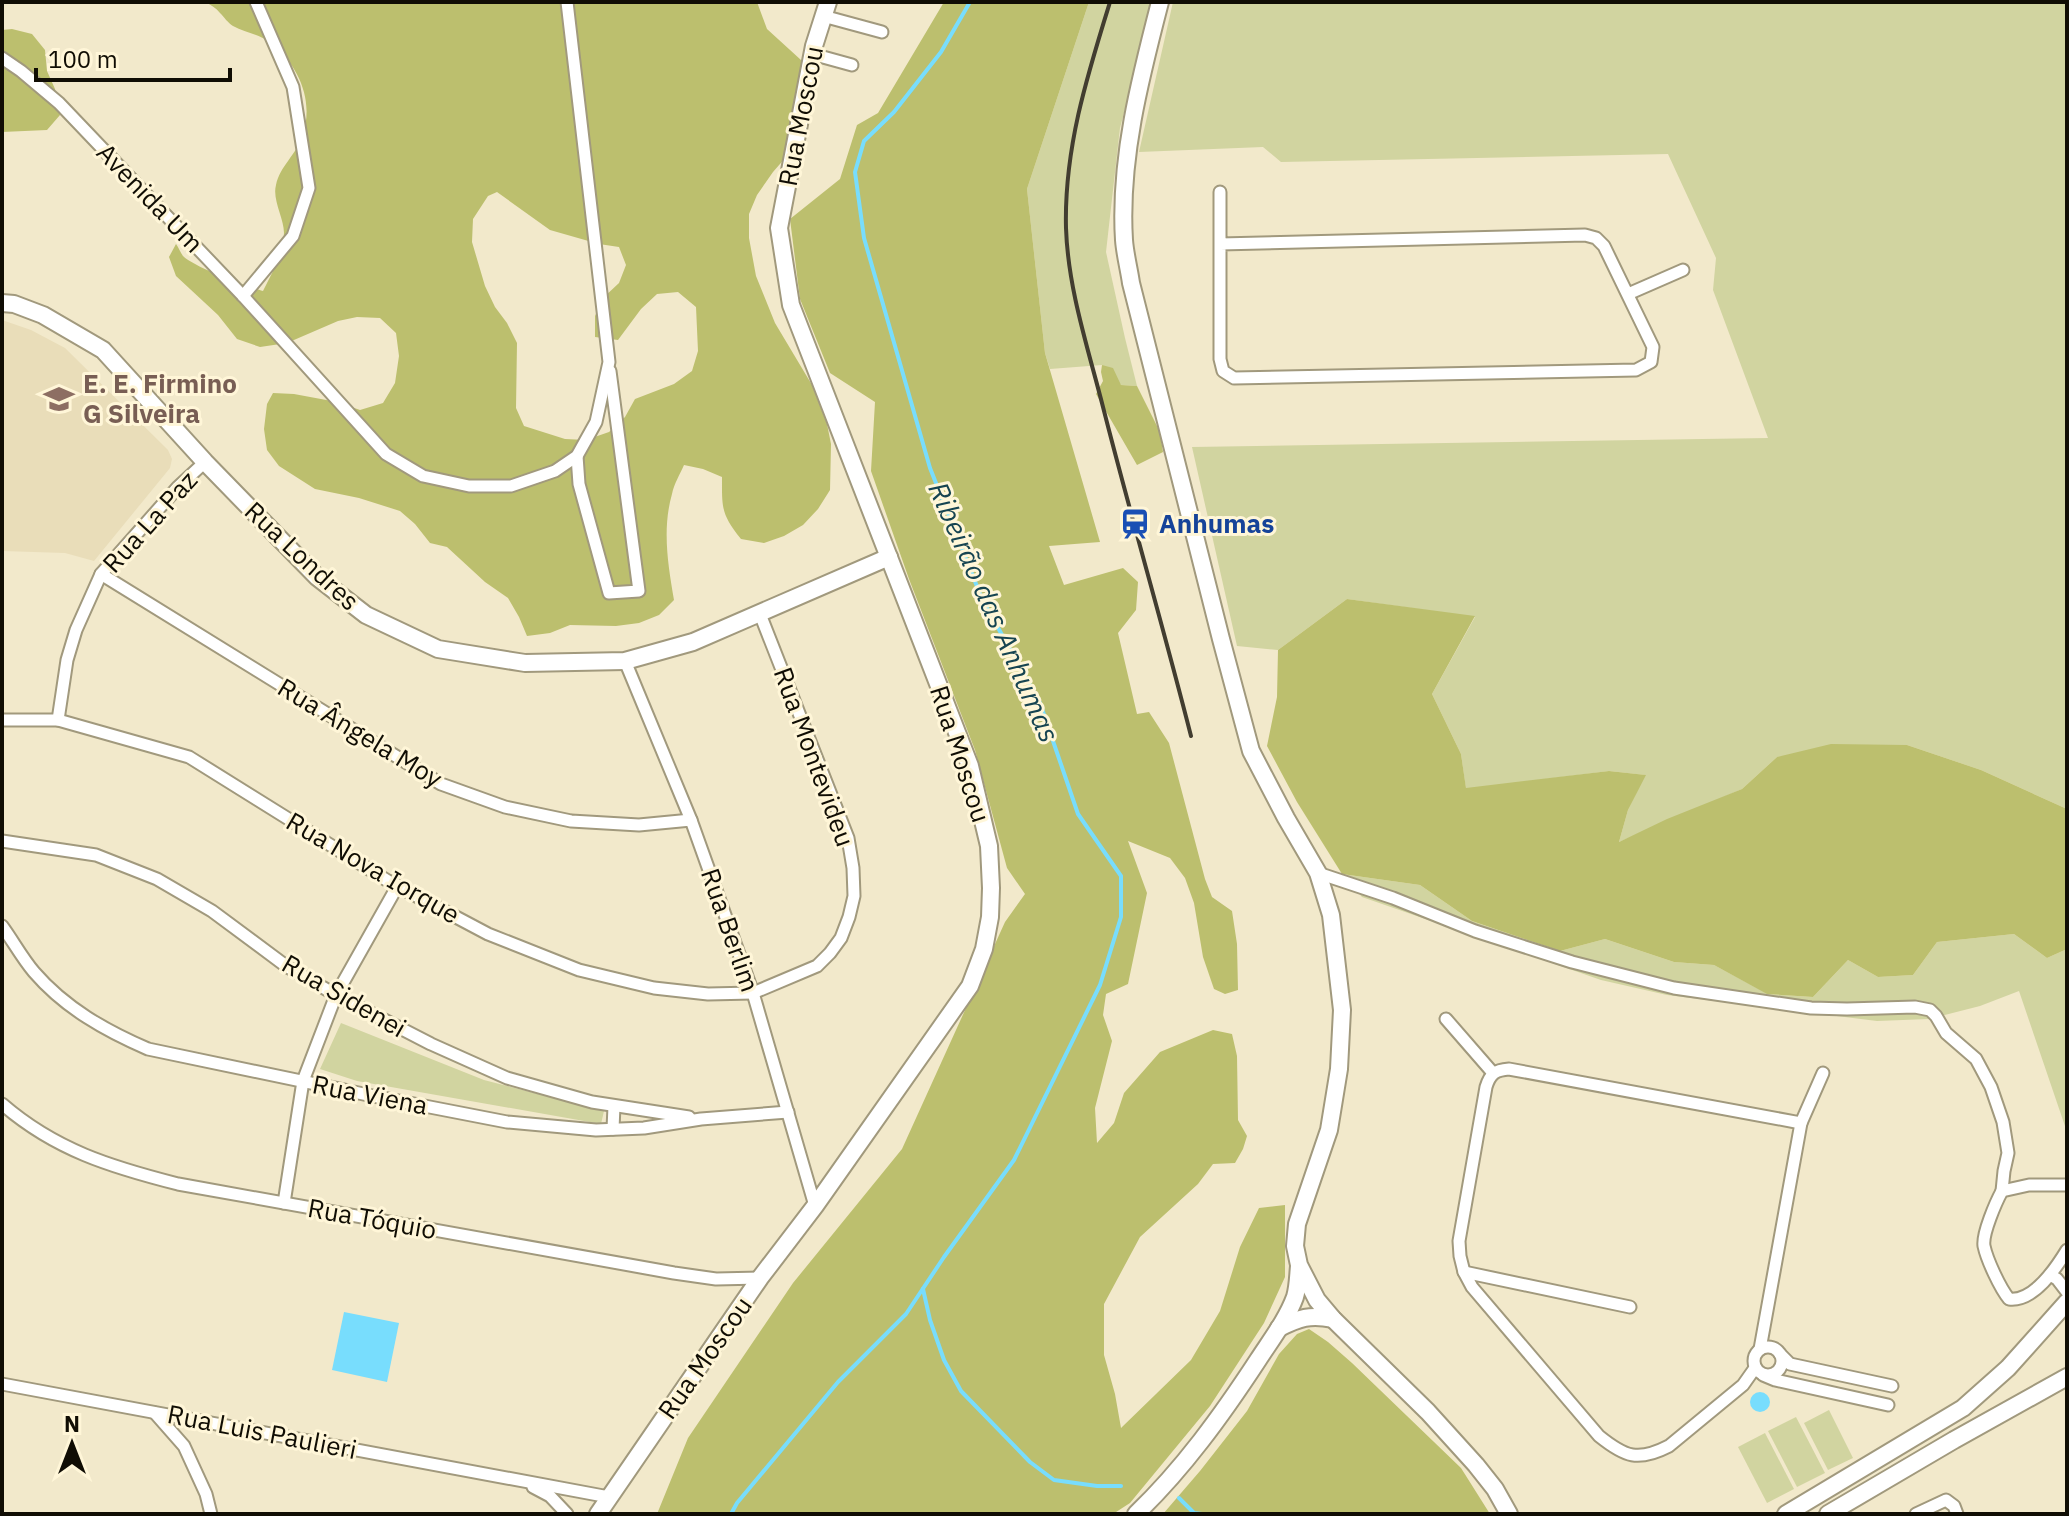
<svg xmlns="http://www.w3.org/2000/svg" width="2069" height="1516" font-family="'IBM Plex Sans',sans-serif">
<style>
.built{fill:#e9ddb9}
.green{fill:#d1d4a0}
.forest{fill:#bcbf6e;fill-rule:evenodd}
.water{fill:#78ddfd}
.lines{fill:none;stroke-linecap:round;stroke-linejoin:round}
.stream{stroke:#78ddfd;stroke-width:4}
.street-casing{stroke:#a1997d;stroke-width:15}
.secondary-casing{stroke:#a1997d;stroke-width:20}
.street{stroke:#fff;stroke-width:11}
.secondary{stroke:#fff;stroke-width:16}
.rail{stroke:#423d30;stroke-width:4}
.labels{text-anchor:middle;stroke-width:6;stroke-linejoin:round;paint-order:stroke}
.street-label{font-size:26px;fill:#100d04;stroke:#fff6d8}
.education-label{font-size:26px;font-weight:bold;fill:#785e54;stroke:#fff6d8;text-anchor:start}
.transit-label{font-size:26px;font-weight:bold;fill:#164399;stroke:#fff6d8;text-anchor:start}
.water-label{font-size:28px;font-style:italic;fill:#164451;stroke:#fff6d8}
</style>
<rect width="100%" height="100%" fill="#f2e9cb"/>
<!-- built -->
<path class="built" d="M2 320 31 330 65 348 168 450 172 459 170 468 94 561 65 553 2 551Z"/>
<!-- green -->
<g class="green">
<path d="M1089 2H1153L1120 128 1106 252 1125 338 1137 386 1121 385 1102 365 1050 369 1045 353 1027 189Z"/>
<path d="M1173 2H2067V809L1981 770 1907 745 1777 757 1742 789 1619 842 1628 810 1645 775 1609 771 1466 789 1461 754 1432 694 1475 617 1347 599 1278 650 1237 646 1192 447 1768 438 1713 290 1716 258 1668 154 1281 162 1263 147 1139 152Z"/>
<path d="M1342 874 1420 885 1472 921 1560 951 1605 939 1674 962 1714 965 1768 994 1813 997 1848 960 1878 977 1913 975 1937 942 2014 934 2047 958 2067 949V1132L2019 991 1980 1006 1929 1019 1877 1021 1667 995 1601 980 1362 897Z"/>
<path d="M341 1023 484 1080 604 1111 601 1124 357 1081 320 1069Z"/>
<path d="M1829 1410 1853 1458 1828 1470 1804 1423Z"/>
<path d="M1796 1417 1825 1473 1797 1487 1768 1431Z"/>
<path d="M1765 1433 1794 1489 1767 1503 1738 1447Z"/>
</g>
<!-- forest -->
<g class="forest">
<path d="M205 2H757L767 29 801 60 809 80 793 149 773 172 757 195 749 214V238L756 276 775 323 812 385 827 424 831 444 830 490 818 509 803 525 784 536 764 543 741 539C721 514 722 508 722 477L703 469 684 465C680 474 674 484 672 494 662 529 668 565 674 600L659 615 639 623 616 626 570 625 550 633 527 636 519 617 508 598 485 582 447 547 430 543 415 524 400 511 359 498 315 489 279 466 267 450 264 429 267 404 273 393 294 394 337 402 360 410 383 403 395 383 399 356 396 333 380 318 357 317 338 321 287 343 260 347 237 339 218 315 176 276 169 257 176 244C179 248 180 252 183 256 194 267 247 287 263 291 272 273 283 254 284 233 284 218 272 200 276 185 280 166 296 155 302 137 315 102 299 66 272 44 260 34 246 33 233 26 228 23 224 17 220 13 216 8 211 5 205 2ZM497 192 550 230 599 244 619 247 626 265 619 283 603 298 595 316V337L618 340 641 309 657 294 678 292 696 307 698 351 692 371 674 384 635 399 625 417 609 432 586 440 565 439 524 426 516 408 517 343 507 323 495 307 485 286 472 242 473 219 488 196Z"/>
<path d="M944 2H1089L1027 189 1045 353 1100 542 1049 546 1064 585 1123 568 1138 582 1136 610 1118 633 1137 714 1149 712 1169 743 1205 879 1212 897 1232 911 1237 944 1238 990 1225 994 1214 989 1203 957 1194 903 1185 878 1170 858 1128 841 1147 893 1128 984 1106 994 1103 1015 1112 1041 1095 1108 1097 1143 1114 1123 1124 1093 1160 1052 1213 1030 1232 1034 1237 1056 1238 1120 1247 1136 1243 1149 1235 1163 1213 1164 1198 1184 1140 1237 1104 1304V1355L1115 1394 1121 1428 1191 1360 1220 1311 1240 1247 1259 1208 1285 1205V1277L1264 1323 1210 1406 1130 1503 1113 1514H657L688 1438 793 1283 902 1149 1005 922 1025 894 1007 868 975 750 909 579 871 471 875 402 830 373 800 299 790 219 840 179 857 125 878 113Z"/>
<path d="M12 29 32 34 45 50 47 71 55 89 60 115 47 130 2 132V30Z"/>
<path d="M1102 365 1113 368 1121 385 1137 386 1160 432 1163 452 1137 465 1096 394 1103 381 1101 372Z"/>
<path d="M1347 599 1475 616 1432 694 1461 754 1466 788 1609 771 1646 775 1628 810 1619 842 1667 819 1742 789 1777 757 1831 744 1907 745 1981 770 2067 809V949L2047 958 2014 934 1937 942 1913 975 1878 977 1848 960 1813 997 1767 994 1714 965 1674 962 1605 939 1560 951 1472 921 1420 885 1342 874 1297 802 1267 746 1277 697 1278 650Z"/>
<path d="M1309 1329 1328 1342 1352 1363 1461 1468 1490 1514H1163L1200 1471 1247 1411 1279 1354 1297 1334Z"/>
</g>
<!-- water -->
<g class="water">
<path d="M344 1312 399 1323 387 1382 332 1370Z"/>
<circle cx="1760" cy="1402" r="10"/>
</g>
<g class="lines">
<!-- stream -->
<g class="stream">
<path d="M923 1289 930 1320 944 1360 961 1391 1030 1462 1054 1480 1097 1486H1121"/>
<path d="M1179 1498 1194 1513 1202 1514"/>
<path d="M731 1514 737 1503 838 1382 906 1314 944 1257 1014 1160 1100 985 1121 917V876L1078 814 1040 703 982 599 930 468 864 238 855 172 864 141 894 112 941 52 970 2"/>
</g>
<!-- street casing -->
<g class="street-casing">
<g id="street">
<path d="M823 16 882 32"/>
<path d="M812 54 852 65"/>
<path d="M2 58 21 71 59 103 243 296 386 454 423 476 469 486H511L555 471 577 456 596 422 609 362 567 2"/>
<path d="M1220 192V359L1223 371 1234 378 1636 370 1651 362 1653 347 1604 246 1596 238 1585 235 1220 244"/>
<path d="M1628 294 1683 270"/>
<path d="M243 296 293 236 309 188 293 87 256 2"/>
<path d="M577 456 579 484 609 593 639 591 610 371"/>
<path d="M101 574 441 784 505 807 571 821 639 825 691 820"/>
<path d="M625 661 691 820 753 993 815 1206"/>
<path d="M2 720H58L189 757 388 881 488 934 579 970 654 988 708 994 753 993 817 966 830 953 841 938 849 917 854 896 853 868 848 838 760 614"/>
<path d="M58 720 67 660 76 630 101 574 178 487 205 462"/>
<path d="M2 841 96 855 157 879 212 911 286 966 336 995 431 1044 507 1078 592 1102 689 1117"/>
<path d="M1318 873 1393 898 1475 931 1572 962 1674 988 1811 1008 1847 1009 1915 1007 1930 1010 1936 1016 1946 1033 1976 1059 1991 1087 2003 1122 2008 1153 2004 1171 2002 1191"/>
<path d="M2 926C13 941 22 958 34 972 65 1008 106 1031 148 1049L373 1096 507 1122 596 1130 644 1128 701 1119 788 1112"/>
<path d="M1446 1019 1493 1073"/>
<path d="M2 1104C55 1150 111 1167 178 1184L674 1273 716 1279 760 1278"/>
<path d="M1801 1123 1823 1073"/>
<path d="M613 1129 614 1106"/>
<path d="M2067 1185H2029L2002 1191C1996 1202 1982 1234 1984 1246 1987 1260 2000 1288 2009 1299 2034 1302 2056 1268 2067 1250"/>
<path d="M284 1203 303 1081 336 995 398 885"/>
<path d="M1464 1272 1630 1307"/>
<path d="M2050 1275 2057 1279 2067 1292"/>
<circle cx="1768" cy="1361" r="14"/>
<path d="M1780 1354 1790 1364 1892 1386"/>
<path d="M1755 1368 1743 1385 1669 1446C1638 1462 1625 1457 1599 1436L1472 1287 1464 1272 1460 1256 1459 1241 1486 1087C1490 1074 1495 1070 1509 1069L1801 1123 1760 1349"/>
<path d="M1763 1375 1775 1380 1888 1405"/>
<path d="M2 1384 609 1497"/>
<path d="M155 1413 184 1446 206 1494 211 1514"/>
<path d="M533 1487 550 1496 567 1514"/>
<path d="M1916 1514 1946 1500 1954 1506 1957 1514"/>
</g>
</g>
<!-- secondary casing -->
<g class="secondary-casing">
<g id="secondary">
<path d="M1160 2C1140 79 1119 160 1124 240 1125 254 1129 269 1131 283L1221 639 1251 751 1286 818 1318 873 1331 915 1342 1010 1339 1069 1329 1130 1297 1224 1295 1246 1299 1265 1317 1300 1333 1319 1428 1412 1476 1465 1495 1489 1509 1514"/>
<path d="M2 303 14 304 43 315 103 350 205 462 317 577 366 615 438 649 525 663 625 661 693 642 889 557"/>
<path d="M1279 1328C1299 1318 1310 1314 1333 1319"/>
<path d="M598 1514 760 1278 815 1206 970 986 984 949 990 917 991 888 989 846 970 766 791 305 779 228 814 46 828 2"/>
<path d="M1136 1514C1183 1469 1222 1415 1258 1360 1271 1340 1287 1319 1295 1297 1298 1287 1298 1276 1299 1266"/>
<path d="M1786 1514 1963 1408 2008 1368 2067 1302"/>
<path d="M1828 1514 1954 1440 2067 1377"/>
</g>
</g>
<!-- street -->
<use href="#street" class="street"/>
<!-- secondary -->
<use href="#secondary" class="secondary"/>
<!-- rail -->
<path class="rail" d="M1110 2C1087 76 1064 149 1066 228 1068 289 1088 348 1103 407 1131 517 1163 626 1191 736"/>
</g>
<!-- icons -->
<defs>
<g id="school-bare" transform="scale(2.4)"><path d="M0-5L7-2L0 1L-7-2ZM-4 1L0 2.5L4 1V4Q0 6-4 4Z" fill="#8d6e63" stroke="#fff6d8" stroke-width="2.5" paint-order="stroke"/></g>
<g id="station-bare" transform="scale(2.4)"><path d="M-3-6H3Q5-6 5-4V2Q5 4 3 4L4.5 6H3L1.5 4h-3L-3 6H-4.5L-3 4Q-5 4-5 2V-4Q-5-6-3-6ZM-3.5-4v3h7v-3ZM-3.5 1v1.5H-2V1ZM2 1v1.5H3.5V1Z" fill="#1a4fb4" stroke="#fff6d8" stroke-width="2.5" paint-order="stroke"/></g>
</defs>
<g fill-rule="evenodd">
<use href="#school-bare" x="59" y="399"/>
<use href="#station-bare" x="1135" y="524"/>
</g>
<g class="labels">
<!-- street labels -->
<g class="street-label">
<text transform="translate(801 116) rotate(-79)" y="9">Rua Moscou</text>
<text transform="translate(150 198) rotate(46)" y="9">Avenida Um</text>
<text transform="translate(150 522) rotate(-48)" y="9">Rua La Paz</text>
<text transform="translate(302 556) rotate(43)" y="9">Rua Londres</text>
<text transform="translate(360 733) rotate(31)" y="9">Rua Ângela Moy</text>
<text transform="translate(960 754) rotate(72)" y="9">Rua Moscou</text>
<text transform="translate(814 757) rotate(70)" y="9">Rua Montevideu</text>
<text transform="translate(373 868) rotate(30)" y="9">Rua Nova Iorque</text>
<text transform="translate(730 930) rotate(71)" y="9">Rua Berlim</text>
<text transform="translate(344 996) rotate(30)" y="9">Rua Sidenei</text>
<text transform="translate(370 1095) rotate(11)" y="9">Rua Viena</text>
<text transform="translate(372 1219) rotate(10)" y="9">Rua Tóquio</text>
<text transform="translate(705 1358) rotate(-55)" y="9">Rua Moscou</text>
<text transform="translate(262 1432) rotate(11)" y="9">Rua Luis Paulieri</text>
</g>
<!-- education labels -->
<g class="education-label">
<text x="83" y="393">E. E. Firmino<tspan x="83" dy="30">G Silveira</tspan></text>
</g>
<!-- transit labels -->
<g class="transit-label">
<text x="1159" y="533">Anhumas</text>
</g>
<!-- water labels -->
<g class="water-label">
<text transform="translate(994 612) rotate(66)" y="10">Ribeirão das Anhumas</text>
</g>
</g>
<!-- border -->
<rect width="2069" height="1516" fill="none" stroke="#100d04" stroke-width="8"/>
<!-- north arrow -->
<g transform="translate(72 1444)" stroke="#fff6d8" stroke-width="6" paint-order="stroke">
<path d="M0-6L14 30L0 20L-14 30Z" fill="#100d04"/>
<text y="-12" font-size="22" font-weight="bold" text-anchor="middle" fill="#100d04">N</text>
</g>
<!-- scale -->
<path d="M36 68v12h194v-12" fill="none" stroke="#100d04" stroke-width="4"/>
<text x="48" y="68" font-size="24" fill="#100d04" stroke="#fff6d8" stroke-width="6" paint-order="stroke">100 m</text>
</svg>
